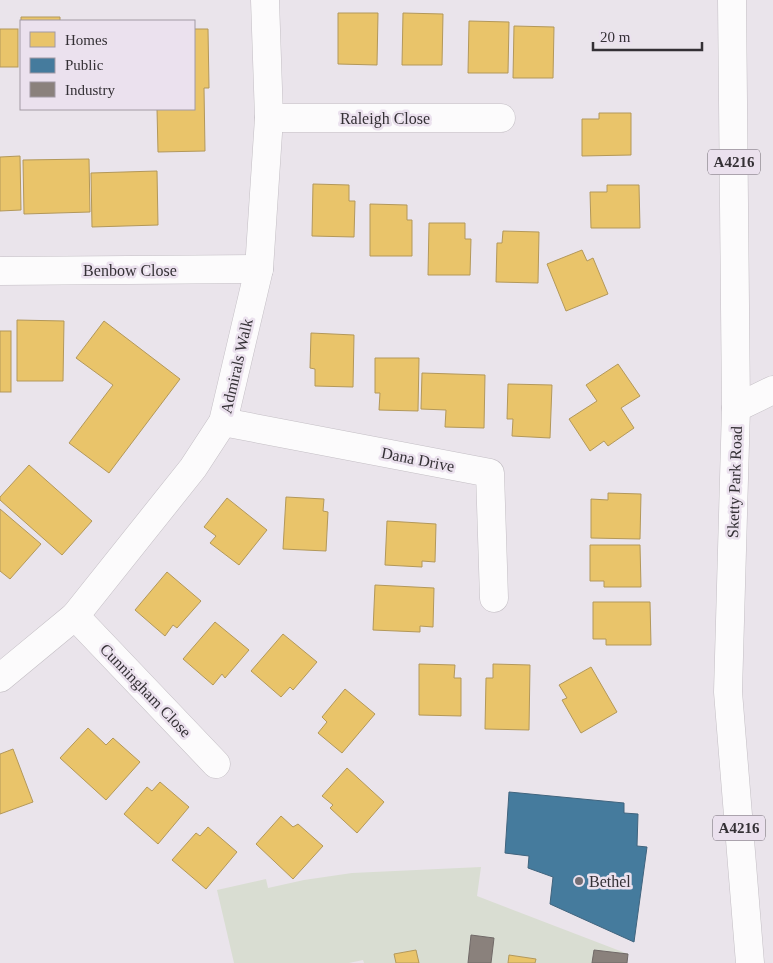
<svg xmlns="http://www.w3.org/2000/svg" width="773" height="963" font-family="Georgia,serif">
<style>
.green{fill:#d9ddd2}
.homes{fill:#e9c46a;stroke:#b3985a}
.public{fill:#457b9d;stroke:#40647e}
.industry{fill:#8a817c;stroke:#706967}
.lines{fill:none;stroke-linecap:round;stroke-linejoin:round}
.street-casing{stroke:#c3bec4;stroke-width:29}
.secondary-casing{stroke:#c3bec4;stroke-width:29}
.primary-casing{stroke:#c3bec4;stroke-width:29}
.street{stroke:#fcfbfc;stroke-width:28}
.secondary{stroke:#fcfbfc;stroke-width:28}
.primary{stroke:#fcfbfc;stroke-width:28}
.poi-dot{fill:#746f75;stroke:#ebe1ee;stroke-width:2}
.labels{text-anchor:middle;stroke-width:5;stroke-linejoin:round;paint-order:stroke}
.shield{fill:#ebe1ee;stroke:#6b656c;stroke-width:1}
.shield-label{font-size:15px;font-weight:bold;fill:#343035}
.street-label{font-size:16px;fill:#343035;stroke:#ebe1ee}
.poi-label{font-size:16px;fill:#343035;stroke:#ebe1ee;text-anchor:start}
</style>
<rect width="100%" height="100%" fill="#eae4eb"/>
<!-- green -->
<path class="green" d="M481 867 477 896 628 954 594 950 592 963H535L536 959 510 955 508 963H491L494 938 471 935 468 963H419L415 950 394 954 396 963H364L363 960 349 963H234L217 890 266 879 268 888 304 880 352 873Z"/>
<!-- homes -->
<g class="homes">
<path d="M338 13H378L377 65 338 64Z"/>
<path d="M403 13 443 14 442 65H402Z"/>
<path d="M21 17H60V21H21V65Z"/>
<path d="M469 21 509 22 508 73H468Z"/>
<path d="M514 26 554 27 553 78H513Z"/>
<rect x="0" y="29" width="18" height="38"/>
<path d="M194 29H208L209 88H204L205 151 158 152 157 109H194Z"/>
<path d="M599 113H631V155L582 156V119H599Z"/>
<path d="M20 156 21 210 0 211V157Z"/>
<path d="M89 159 90 212 24 214 23 160Z"/>
<path d="M157 171 158 225 92 227 91 173Z"/>
<path d="M313 184 349 185V201H355L354 237 312 236Z"/>
<path d="M607 185H639L640 228H591L590 192H607Z"/>
<path d="M370 204 407 205V220H412V256H370Z"/>
<path d="M429 223H465V239H471L470 275H428Z"/>
<path d="M503 231 539 232 538 283 496 282 497 243H502Z"/>
<path d="M582 250 587 261 593 258 608 294 566 311 547 264Z"/>
<path d="M17 320 64 321 63 381H17Z"/>
<path d="M104 321 180 379 109 473 69 443 113 385 76 358Z"/>
<rect x="0" y="331" width="11" height="61"/>
<path d="M311 333 354 335 353 387 315 386V369L310 368Z"/>
<path d="M375 358H419L418 411 379 410 380 393H375Z"/>
<path d="M618 364 640 396 621 408 634 428 608 446 604 441 590 451 569 419 597 401 586 385Z"/>
<path d="M422 373 485 375 484 428 445 427 446 410 421 409Z"/>
<path d="M508 384 552 385 550 438 512 436 513 419H507Z"/>
<path d="M29 465 92 521 62 555 0 500V497Z"/>
<path d="M608 493 641 494 640 539 591 538V499L608 500Z"/>
<path d="M286 497 324 499 323 511 328 512 326 551 283 549Z"/>
<path d="M227 498 267 530 239 565 210 543 216 536 204 527Z"/>
<path d="M0 509 41 544 10 579 0 571Z"/>
<path d="M387 521 436 524 435 562 422 561V567L385 565Z"/>
<path d="M590 545H640L641 587H604V581H590Z"/>
<path d="M167 572 201 601 177 628 173 625 165 636 135 610Z"/>
<path d="M375 585 434 588 433 627 420 626V632L373 630Z"/>
<path d="M593 602H650L651 645H606V639H593Z"/>
<path d="M215 622 249 650 225 678 222 674 213 685 183 659Z"/>
<path d="M283 634 317 662 293 690 290 687 281 697 251 671Z"/>
<path d="M419 664 455 665 454 678H461V716L419 715Z"/>
<path d="M493 664 530 665 529 730 485 729 486 678H493Z"/>
<path d="M591 667 617 712 581 733 562 700 567 698 559 685Z"/>
<path d="M345 689 375 714 342 753 318 733 327 722 322 717Z"/>
<path d="M88 728 106 745 113 738 140 762 106 800 60 758Z"/>
<path d="M13 749 33 802 0 814V754Z"/>
<path d="M347 768 384 802 357 833 330 808 333 805 322 796Z"/>
<path d="M160 782 189 807 158 844 124 814 147 787 152 791Z"/>
<path d="M281 816 293 827 298 824 323 846 293 879 256 844Z"/>
<path d="M208 827 237 852 206 889 172 860 196 833 200 836Z"/>
<path d="M416 950 419 963H396L394 954Z"/>
<path d="M509 955 536 959 535 963H508Z"/>
</g>
<!-- public -->
<path class="public" d="M509 792 624 803V813L638 814 637 846 647 847 634 942 550 904 553 877 528 868 529 856 505 853Z"/>
<!-- industry -->
<g class="industry">
<path d="M471 935 494 938 491 963H468Z"/>
<path d="M594 950 628 954 627 963H592Z"/>
</g>
<g class="lines">
<!-- street casing -->
<g class="street-casing">
<g id="street">
<path d="M269 118H501"/>
<path d="M0 271 259 269"/>
<path d="M223 422 490 473 494 598"/>
<path d="M75 616 216 764"/>
<path d="M0 678 75 616 193 468 223 422 259 269 269 118 265 0"/>
</g>
</g>
<!-- secondary casing -->
<g class="secondary-casing">
<path id="secondary" d="M736 408 773 390"/>
</g>
<!-- primary casing -->
<g class="primary-casing">
<path id="primary" d="M732 0 736 408 728 692 750 963"/>
</g>
<!-- street -->
<use href="#street" class="street"/>
<!-- secondary -->
<use href="#secondary" class="secondary"/>
<!-- primary -->
<use href="#primary" class="primary"/>
</g>
<!-- markers -->
<circle class="poi-dot" cx="579" cy="881" r="5"/>
<g class="labels">
<!-- shield labels -->
<g class="shield">
<rect x="708" y="149.5" width="52" height="25" rx="4"/>
<rect x="713" y="815.5" width="52" height="25" rx="4"/>
</g>
<g class="shield-label">
<text x="734" y="167">A4216</text>
<text x="739" y="833">A4216</text>
</g>
<!-- street labels -->
<g class="street-label">
<text x="385" y="124">Raleigh Close</text>
<text x="130" y="276">Benbow Close</text>
<text transform="translate(236 366) rotate(-77)" y="6">Admirals Walk</text>
<text transform="translate(418 459) rotate(11)" y="6">Dana Drive</text>
<text transform="translate(734 482) rotate(-88)" y="6">Sketty Park Road</text>
<text transform="translate(146 690) rotate(46)" y="6">Cunningham Close</text>
</g>
<!-- poi labels -->
<g class="poi-label">
<text x="589" y="887">Bethel</text>
</g>
</g>
<!-- legend -->
<rect x="20" y="20" width="175" height="90" fill="#ebe1ee" stroke="#a29aa4"/>
<rect x="30" y="32" width="25" height="15" fill="#e9c46a" stroke="#a29aa4"/>
<text x="65" y="45" font-size="15" fill="#343035">Homes</text>
<rect x="30" y="58" width="25" height="15" fill="#457b9d" stroke="#a29aa4"/>
<text x="65" y="70" font-size="15" fill="#343035">Public</text>
<rect x="30" y="82" width="25" height="15" fill="#8a817c" stroke="#a29aa4"/>
<text x="65" y="95" font-size="15" fill="#343035">Industry</text>
<!-- scale -->
<path d="M593 42v8h109v-8" fill="none" stroke="#343035" stroke-width="2.5"/>
<text x="600" y="42" font-size="15" fill="#343035" stroke="#ebe1ee" stroke-width="4" paint-order="stroke">20 m</text>
</svg>
